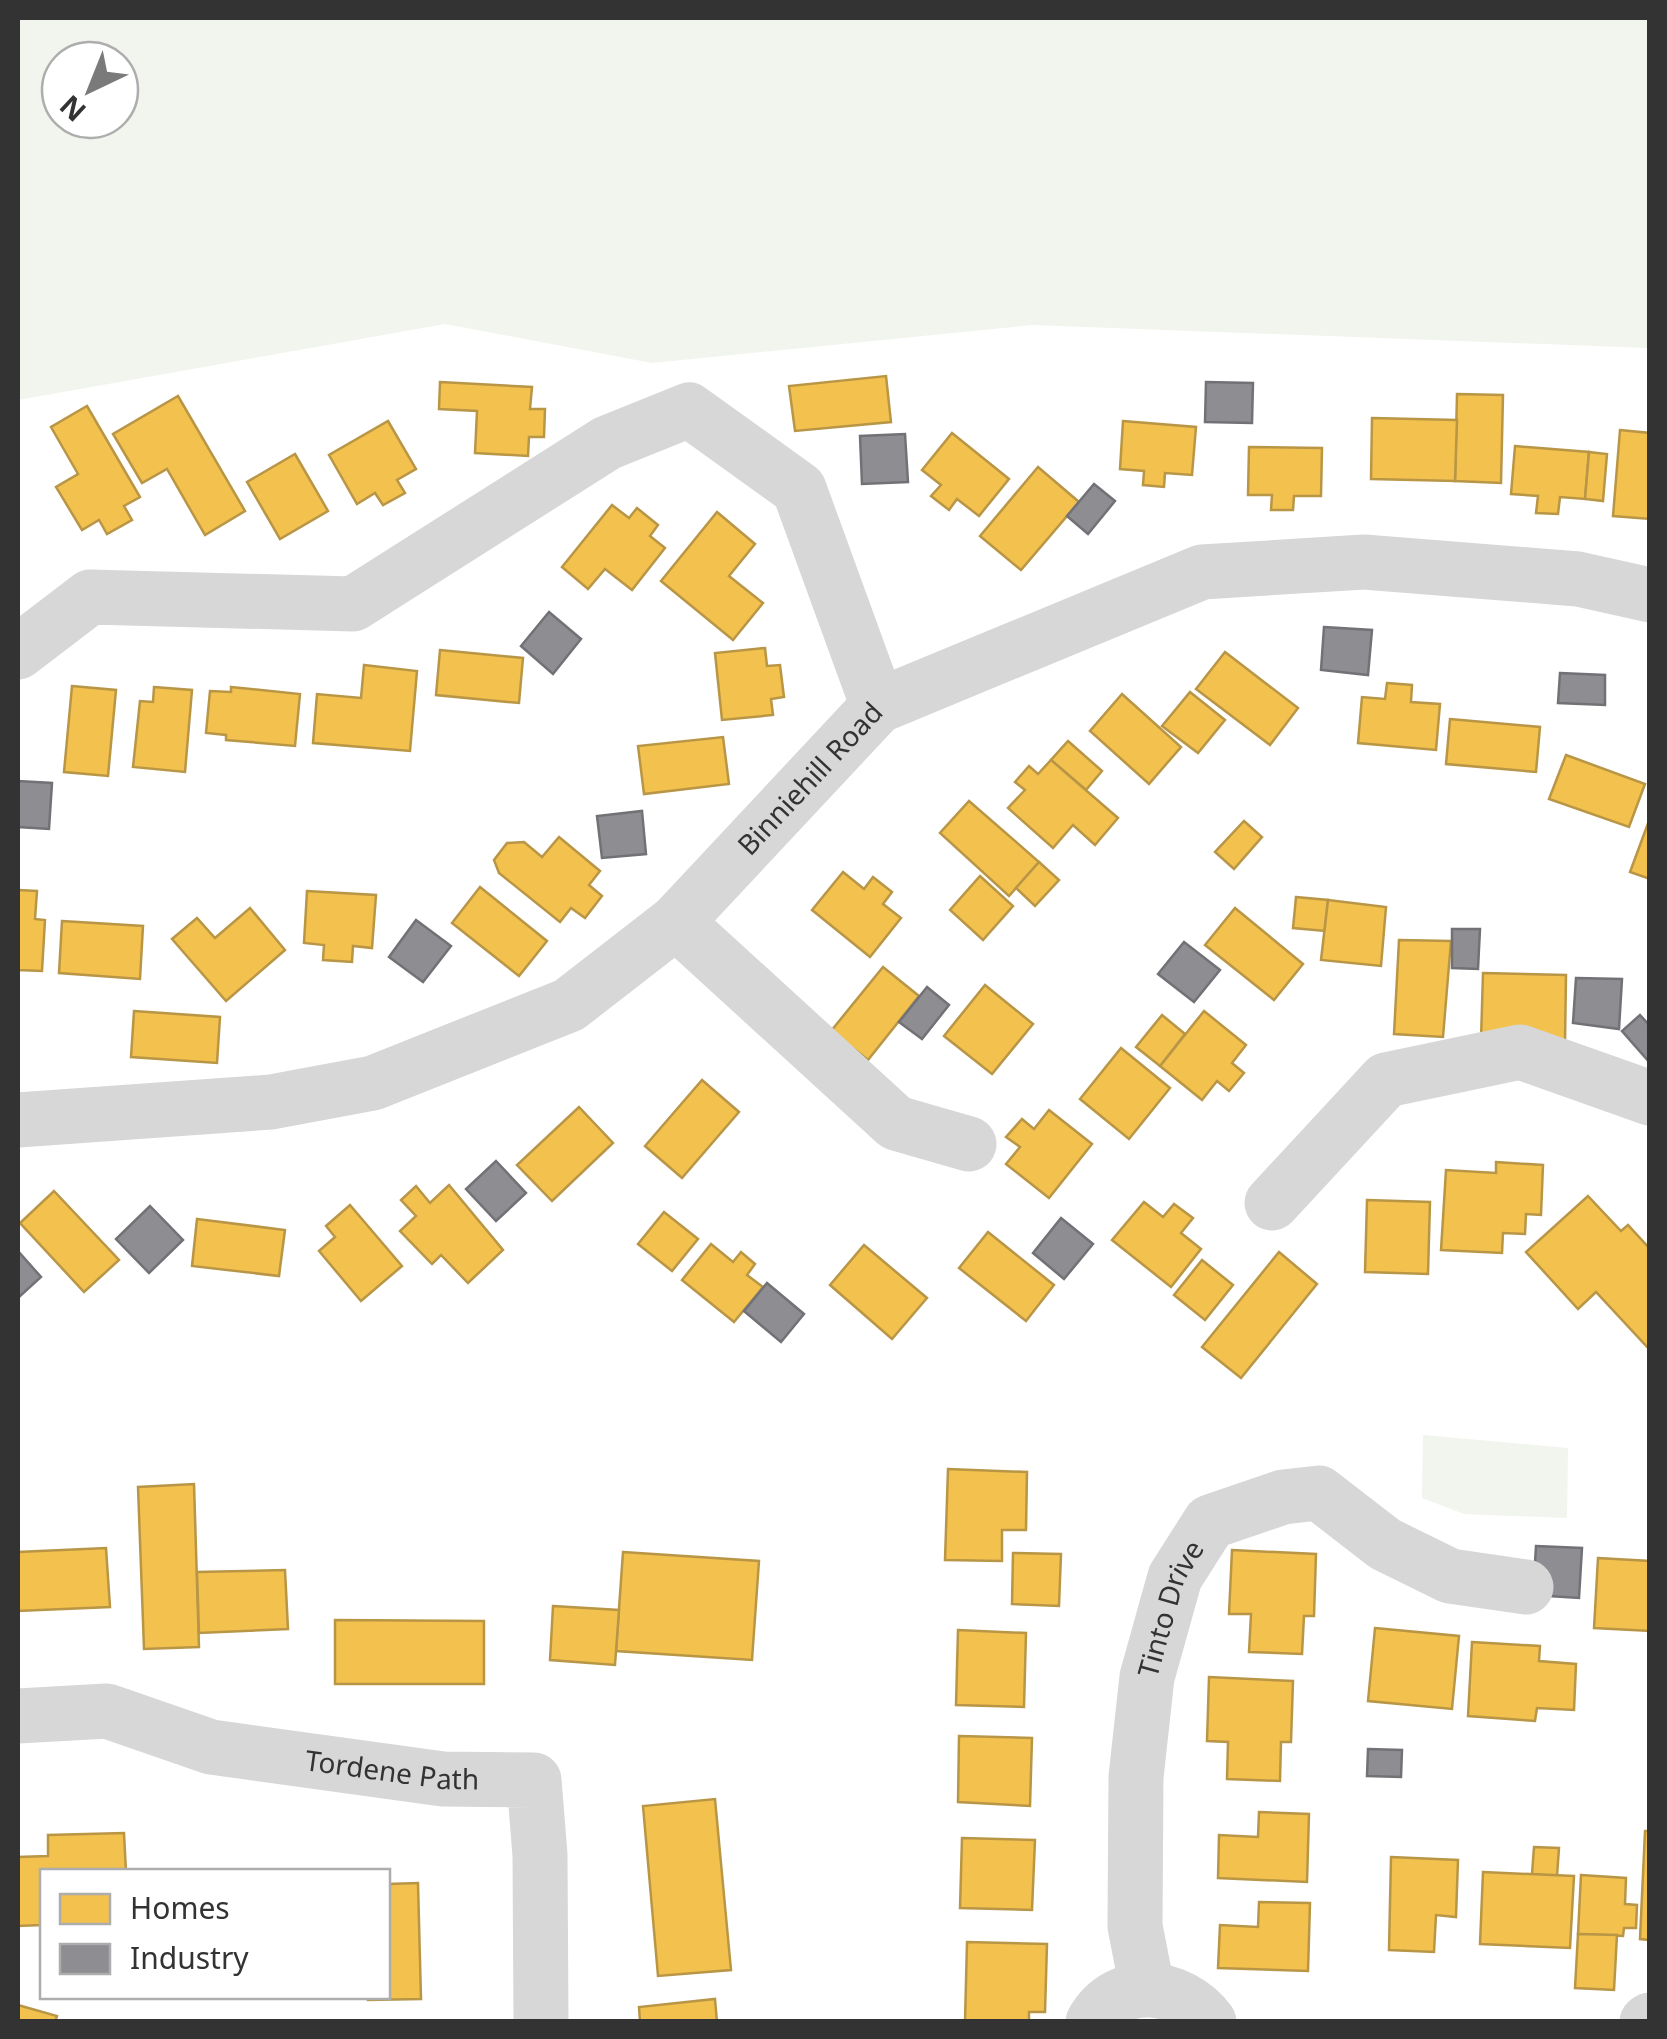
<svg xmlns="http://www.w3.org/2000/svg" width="1667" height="2039" font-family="'Noto Sans',sans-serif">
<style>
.green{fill:#f1f5ed;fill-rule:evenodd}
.homes{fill:#f2c14e;stroke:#b99646;stroke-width:2.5}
.industry{fill:#8d8d92;stroke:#727276;stroke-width:2.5}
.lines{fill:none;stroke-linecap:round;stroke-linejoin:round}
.minor{stroke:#d7d7d7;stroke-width:55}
.labels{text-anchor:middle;stroke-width:10;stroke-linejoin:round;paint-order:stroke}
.street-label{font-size:28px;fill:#333;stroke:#fff}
</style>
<rect width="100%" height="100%" fill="#fff"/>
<!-- green -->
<g class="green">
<path d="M18 18H1649V348L1032 325 652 363 445 324 18 400ZM60 60H120V120H60Z"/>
<path d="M1423 1435 1568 1448 1567 1518 1464 1514 1422 1498Z"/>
</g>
<!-- homes -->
<g class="homes">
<path d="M886 376 891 422 795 431 789 386Z"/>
<path d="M440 382 532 387 530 409H545L544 437H529L528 456 475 453 477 411 439 409Z"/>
<path d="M1457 394 1503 395 1501 483 1455 481Z"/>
<path d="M178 396 245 511 205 535 167 469 142 483 113 434Z"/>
<path d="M87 406 140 497 124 506 132 520 107 534 99 520 82 530 56 487 78 474 51 427Z"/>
<path d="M1372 418 1457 420 1455 481 1371 479Z"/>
<path d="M388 421 416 469 397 480 405 493 383 505 375 493 357 504 329 455Z"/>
<path d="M1123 421 1196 427 1192 475 1165 473 1164 487 1143 485 1144 471 1120 469Z"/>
<path d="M1620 430 1650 433V519L1613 516Z"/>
<path d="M952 433 1009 479 979 516 957 499 949 510 931 496 941 485 922 470Z"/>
<path d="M1515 446 1589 452 1585 499 1560 497 1558 514 1536 513 1538 496 1511 494Z"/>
<path d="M1249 447 1322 448 1321 496H1294L1293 510H1271L1272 495H1248Z"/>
<path d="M1589 452 1607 454 1603 501 1585 499Z"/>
<path d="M295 454 328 511 280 539 247 482Z"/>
<path d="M1038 467 1079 502 1021 570 980 536Z"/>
<path d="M612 505 629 518 637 508 658 525 650 536 665 548 632 590 605 569 588 589 562 567Z"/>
<path d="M717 512 755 544 729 576 763 603 733 640 661 581Z"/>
<path d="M765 648 767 666 780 665 784 697 771 699 773 715 722 720 715 653Z"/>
<path d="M440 650 523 658 519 703 436 695Z"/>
<path d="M1225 652 1298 708 1270 745 1196 689Z"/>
<path d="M364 665 417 671 410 751 313 743 317 694 361 698Z"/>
<path d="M1387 683 1412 685 1411 702 1440 704 1436 750 1358 743 1362 697 1385 699Z"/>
<path d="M72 686 116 690 108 776 64 772Z"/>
<path d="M154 687 192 690 185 772 133 767 140 701 153 702Z"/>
<path d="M231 687 300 694 295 746 226 740V735L206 733 210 691 231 692Z"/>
<path d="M1190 692 1225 720 1198 753 1162 726Z"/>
<path d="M1122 694 1181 747 1149 784 1090 731Z"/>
<path d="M1450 719 1540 727 1536 772 1446 764Z"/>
<path d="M723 737 729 784 644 794 638 746Z"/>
<path d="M1068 741 1102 771 1086 790 1051 760Z"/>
<path d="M1566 755 1645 784 1629 827 1549 799Z"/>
<path d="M1051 760 1118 818 1095 845 1073 825 1053 848 1008 808 1025 790 1015 782 1029 766 1038 774Z"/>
<path d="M969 801 1039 862 1009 896 940 833Z"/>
<path d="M1650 818V879L1630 872Z"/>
<path d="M1244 821 1262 837 1234 869 1215 852Z"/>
<path d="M559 837 600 871 589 885 602 896 585 918 571 908 560 922 499 873 494 860 507 843 524 842 542 857Z"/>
<path d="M1039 862 1059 880 1035 906 1016 888Z"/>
<path d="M843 872 864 889 873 877 892 892 883 904 901 918 870 957 812 910Z"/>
<path d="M980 876 1013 906 983 940 950 910Z"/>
<path d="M480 887 547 941 519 976 452 923Z"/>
<path d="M18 890 37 891 35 919 45 920 42 971 18 970Z"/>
<path d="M307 891 376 895 372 948 353 946 352 962 323 960 324 945 304 943Z"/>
<path d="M1296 897 1328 900 1325 931 1293 928Z"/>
<path d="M1328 900 1386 907 1381 966 1321 960Z"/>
<path d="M250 908 285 950 226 1001 172 939 197 918 215 938Z"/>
<path d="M1235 908 1303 964 1274 1000 1205 945Z"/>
<path d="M62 921 143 926 140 979 59 973Z"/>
<path d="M1399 940 1451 941 1443 1037 1394 1034Z"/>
<path d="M883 967 919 996 868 1060 831 1031Z"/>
<path d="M1483 973 1566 975 1565 1043 1481 1040Z"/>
<path d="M985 985 1033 1024 992 1074 944 1036Z"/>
<path d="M134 1011 220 1017 217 1063 131 1057Z"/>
<path d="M1204 1011 1246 1045 1232 1063 1244 1073 1229 1091 1217 1081 1202 1100 1160 1066Z"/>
<path d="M1162 1015 1185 1034 1160 1066 1136 1047Z"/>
<path d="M1121 1048 1170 1088 1129 1139 1080 1099Z"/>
<path d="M702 1080 739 1112 682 1178 645 1146Z"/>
<path d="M579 1107 613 1143 552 1201 517 1165Z"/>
<path d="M1049 1110 1092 1144 1049 1198 1006 1164 1020 1147 1006 1137 1022 1119 1034 1129Z"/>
<path d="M1496 1162 1543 1165 1541 1215 1526 1214 1525 1234 1503 1233 1502 1253 1441 1250 1446 1170 1496 1173Z"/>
<path d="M449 1185 503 1250 468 1283 441 1255 432 1264 400 1231 416 1216 401 1200 416 1186 430 1203Z"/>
<path d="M54 1191 119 1260 84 1292 20 1223Z"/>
<path d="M1588 1196 1621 1231 1628 1225 1650 1249V1350L1596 1292 1578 1309 1526 1252Z"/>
<path d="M1367 1200 1430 1202 1428 1274 1365 1272Z"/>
<path d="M1144 1202 1163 1217 1174 1204 1193 1218 1181 1233 1201 1249 1171 1287 1112 1240Z"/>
<path d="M350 1205 402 1266 361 1301 319 1251 335 1237 326 1226Z"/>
<path d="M664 1212 698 1239 672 1271 638 1244Z"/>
<path d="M197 1219 285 1230 279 1276 192 1266Z"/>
<path d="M988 1232 1054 1285 1026 1321 959 1268Z"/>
<path d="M711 1244 733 1262 741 1252 755 1264 747 1275 763 1287 734 1322 682 1280Z"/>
<path d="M864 1245 927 1298 892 1339 830 1285Z"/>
<path d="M1279 1252 1317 1284 1241 1378 1202 1347Z"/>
<path d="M1202 1260 1233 1285 1205 1320 1174 1295Z"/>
<path d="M948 1469 1027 1472 1026 1530H1002V1561L945 1560Z"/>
<path d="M194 1484 199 1647 144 1649 138 1487Z"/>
<path d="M106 1548 110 1607 18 1611V1552Z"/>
<path d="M1232 1550 1316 1554 1314 1616H1304L1302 1654 1249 1652 1251 1614H1229Z"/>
<path d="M623 1552 759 1561 752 1660 616 1651Z"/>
<path d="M1013 1553 1061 1554 1059 1606 1012 1604Z"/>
<path d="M1598 1558 1650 1561V1631L1594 1628Z"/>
<path d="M285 1570 288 1629 199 1633 197 1572Z"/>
<path d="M553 1606 619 1610 615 1665 550 1660Z"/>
<path d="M335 1620 484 1621V1684H335Z"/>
<path d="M1375 1628 1459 1636 1452 1709 1368 1701Z"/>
<path d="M958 1630 1026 1633 1024 1707 956 1705Z"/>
<path d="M1472 1642 1540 1646 1539 1661 1576 1664 1574 1710 1537 1708 1535 1721 1468 1716Z"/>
<path d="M1209 1677 1293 1681 1291 1742H1281L1280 1781 1227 1779 1228 1742 1207 1741Z"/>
<path d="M959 1736 1032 1738 1030 1806 958 1802Z"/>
<path d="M715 1799 731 1970 658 1976 643 1806Z"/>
<path d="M1259 1812 1309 1814 1307 1882 1218 1878 1219 1835 1258 1837Z"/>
<path d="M1645 1831H1650V1940L1640 1939Z"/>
<path d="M124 1833 126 1872H42V1925L18 1926V1857L48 1856V1835Z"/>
<path d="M962 1838 1035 1840 1032 1910 960 1908Z"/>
<path d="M1534 1847 1559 1848 1557 1876 1532 1874Z"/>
<path d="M1391 1857 1458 1860 1456 1917 1436 1915 1434 1952 1389 1950Z"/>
<path d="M1483 1872 1574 1876 1570 1948 1480 1944Z"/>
<path d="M1581 1875 1626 1878 1625 1904 1637 1905 1636 1928H1624L1623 1936 1578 1934Z"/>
<path d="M418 1883 421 1999 368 2000V1996H388V1884Z"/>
<path d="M1259 1902 1310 1903 1308 1971 1218 1968 1220 1925 1258 1927Z"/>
<path d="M1578 1934 1617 1935 1614 1990 1575 1988Z"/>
<path d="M967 1942 1047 1944 1045 2012H1029V2022H965Z"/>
<path d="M715 1999 717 2022H640L639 2007Z"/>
<path d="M18 2005 57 2016 55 2022H18Z"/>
</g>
<!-- industry -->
<g class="industry">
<path d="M1206 382 1253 383 1252 423 1205 422Z"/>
<path d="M905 434 908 482 862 484 860 436Z"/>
<path d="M1094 484 1115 501 1088 534 1067 516Z"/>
<path d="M549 612 581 639 553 674 521 646Z"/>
<path d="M1324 627 1372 630 1368 675 1321 670Z"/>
<path d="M1560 673 1605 675V705L1558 703Z"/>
<path d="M18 781 52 783 49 829 18 827Z"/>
<path d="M642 811 646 854 602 858 597 816Z"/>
<path d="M416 920 451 946 423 982 389 957Z"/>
<path d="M1452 929H1480L1478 969 1452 968Z"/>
<path d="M1184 942 1220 970 1194 1002 1158 974Z"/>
<path d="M1576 978 1622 979 1619 1029 1573 1023Z"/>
<path d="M927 987 949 1005 922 1039 899 1022Z"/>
<path d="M1640 1015 1650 1026V1063L1622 1031Z"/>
<path d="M496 1161 526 1193 496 1221 466 1189Z"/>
<path d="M150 1206 183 1240 149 1273 116 1239Z"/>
<path d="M1061 1218 1093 1244 1064 1279 1033 1253Z"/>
<path d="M18 1251 41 1277 18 1298Z"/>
<path d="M767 1283 804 1314 781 1342 744 1311Z"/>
<path d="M1536 1546 1582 1548 1579 1598 1533 1595Z"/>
<path d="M1368 1749 1402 1750 1401 1777 1367 1776Z"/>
</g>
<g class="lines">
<!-- minor -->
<g class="minor">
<path d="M18 652 90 597 353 604 607 443 689 410 799 489 878 706"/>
<path d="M676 922 896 1123 969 1144"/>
<path id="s1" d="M18 1120 271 1102 373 1083 569 1005 676 922 878 706 1202 572 1364 562 1578 579 1650 595"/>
<path d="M1272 1203 1386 1080 1520 1052 1650 1098"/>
<path id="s2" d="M18 1716 107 1711 211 1747 443 1779 534 1780 540 1855 541 2022"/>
<path id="s3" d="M1147 1988 1135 1926 1136 1777 1147 1677 1175 1577 1210 1522 1283 1497 1319 1493 1385 1544 1450 1576 1526 1587"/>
<path d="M1093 2022C1119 1975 1181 1984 1209 2022"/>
<path d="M1647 2022 1650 2020"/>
</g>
</g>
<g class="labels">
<!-- street labels -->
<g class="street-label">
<text dy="10" stroke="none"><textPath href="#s1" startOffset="900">Binniehill Road</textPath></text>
<text dy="10" stroke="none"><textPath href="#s3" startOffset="385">Tinto Drive</textPath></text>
<text dy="10" stroke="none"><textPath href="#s2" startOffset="382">Tordene Path</textPath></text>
</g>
</g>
<!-- border -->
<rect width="1667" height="2039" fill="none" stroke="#333333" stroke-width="40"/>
<!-- legend -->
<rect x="40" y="1869" width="350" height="130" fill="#ffffff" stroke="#adadad" stroke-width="2.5"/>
<rect x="60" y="1894" width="50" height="30" fill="#f2c14e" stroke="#adadad" stroke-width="2.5"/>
<text x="130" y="1919" font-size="30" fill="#333333">Homes</text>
<rect x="60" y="1944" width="50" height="30" fill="#8d8d92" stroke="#adadad" stroke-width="2.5"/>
<text x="130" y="1969" font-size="30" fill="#333333">Industry</text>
<!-- north arrow -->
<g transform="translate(90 90) rotate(223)"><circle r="48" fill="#ffffff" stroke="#adadad" stroke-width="2.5"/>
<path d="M0-8L18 38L0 25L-18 38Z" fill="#7a7a7a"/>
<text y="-15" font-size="28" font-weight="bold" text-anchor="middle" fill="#333333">N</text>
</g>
</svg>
